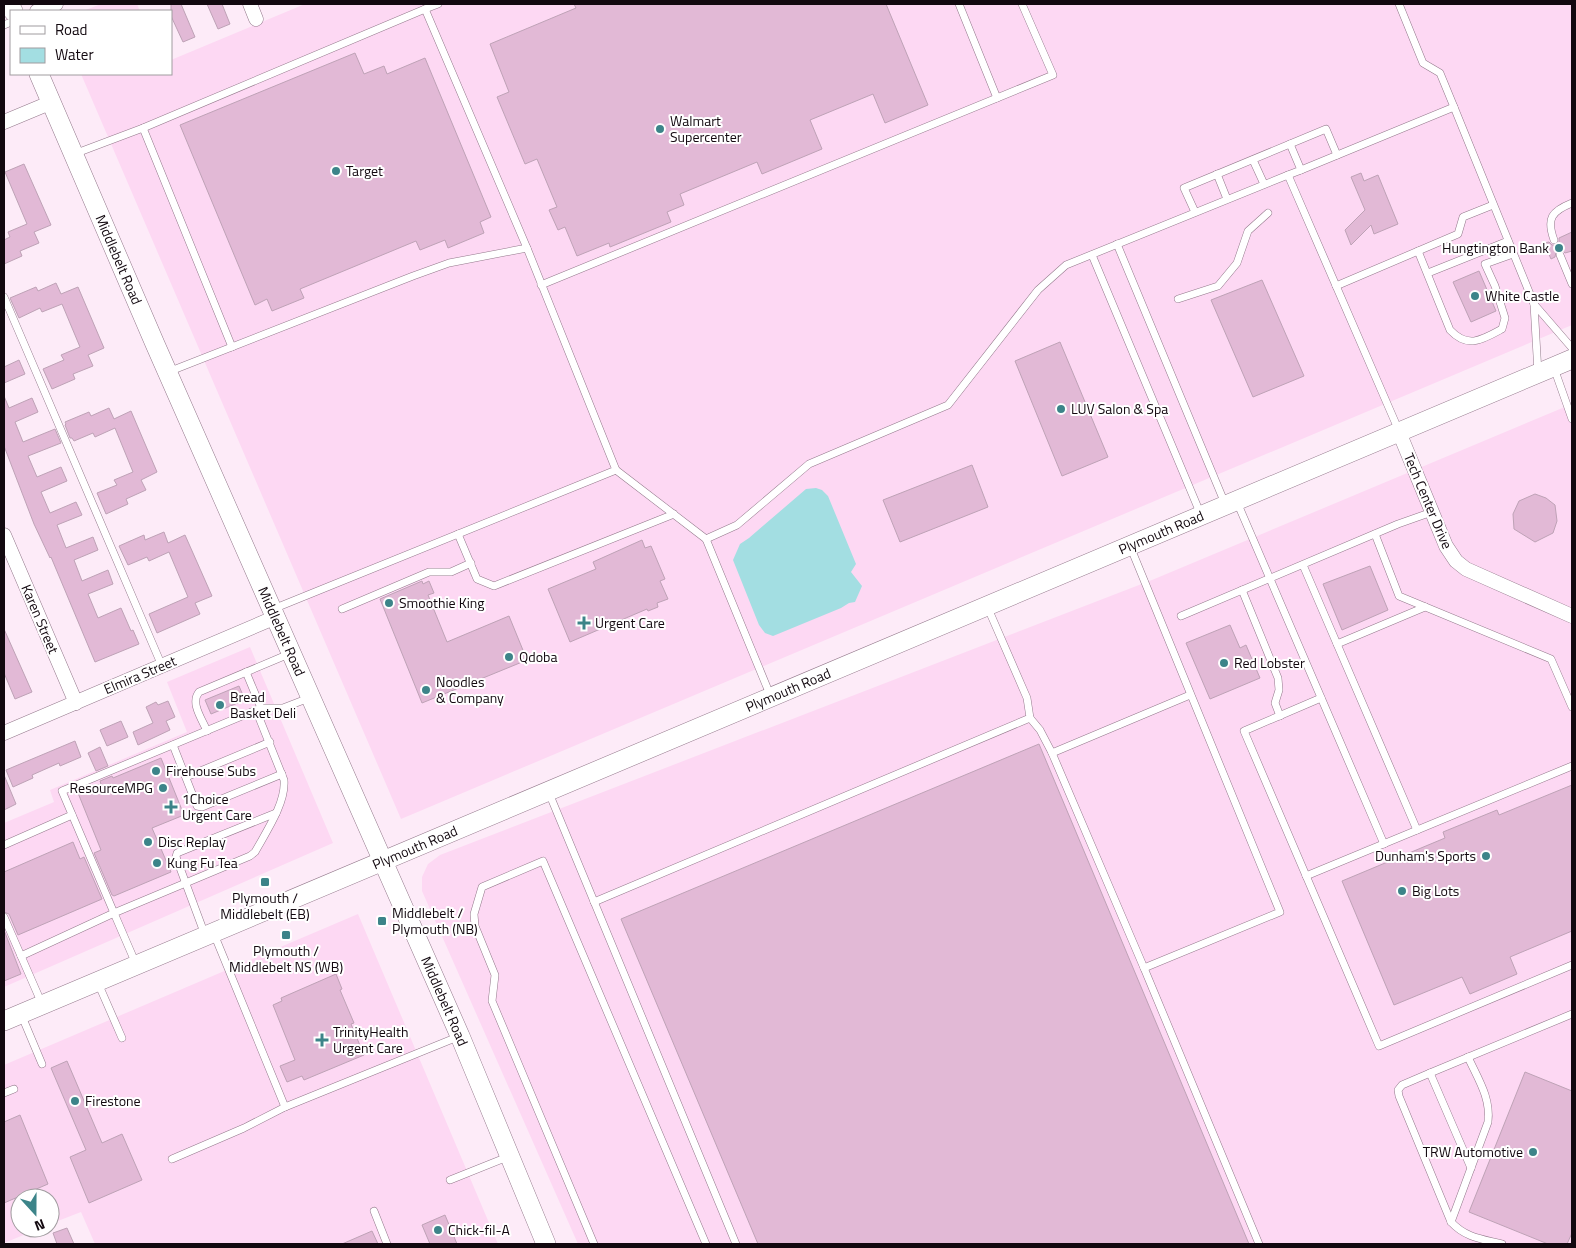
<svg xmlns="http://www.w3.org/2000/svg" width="1576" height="1248" font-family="'Titillium Web',sans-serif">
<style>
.built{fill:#fdd8f3}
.water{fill:#a3dee2}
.building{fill:#e2b9d6;stroke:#bea2b6}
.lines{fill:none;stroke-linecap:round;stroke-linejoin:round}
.service-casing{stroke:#93788b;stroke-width:8}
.minor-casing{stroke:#93788b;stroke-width:15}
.secondary-casing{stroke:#93788b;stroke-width:20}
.service{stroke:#fff;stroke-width:7}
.minor{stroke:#fff;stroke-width:14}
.secondary{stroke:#fff;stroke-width:19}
.poi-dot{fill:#3c8489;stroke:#fff;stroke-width:2}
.labels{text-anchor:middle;stroke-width:4;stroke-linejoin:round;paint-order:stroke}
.poi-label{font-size:14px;fill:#12080f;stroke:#fff;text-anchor:start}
.street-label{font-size:14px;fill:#12080f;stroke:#fff}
</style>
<rect width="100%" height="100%" fill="#fdebf8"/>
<!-- built -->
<g class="built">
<path d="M101 4H137L140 11H83Z"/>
<path d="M305 4H1572V325L401 819 81 74H171V60Z"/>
<path d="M1572 404V1244H578L422 891V877L428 864 440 855 1152 580Z"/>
<path d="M250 647 333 843 4 987V823L54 802 50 790 187 732 167 682Z"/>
<path d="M358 914 498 1244H95L81 1212 50 1224V1198H20V1228H41L4 1243V1065Z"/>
</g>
<!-- water -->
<path class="water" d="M816 488 822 490 828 496 856 564 851 572 862 586 855 602 849 603 841 608 773 636 765 633 759 625 733 560 740 544 749 538 806 489Z"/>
<!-- building -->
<g class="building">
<path d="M171 4H181L195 37 183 42 171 16Z"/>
<path d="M207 4H222L230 24 218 29Z"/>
<path d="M574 4H886L928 105 885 123 873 94 810 120 822 149 762 174 757 162 680 194 684 205 667 212 671 222 610 247 609 243 577 256 565 227 558 230 549 210 557 207 537 159 525 164 497 97 509 92 490 44 576 8Z"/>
<path d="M355 53 364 74 384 66 387 74 425 58 491 217 480 222 484 233 448 248 445 240 420 250 416 241 300 289 304 298 272 311 267 299 255 305 180 125Z"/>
<path d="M24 164 51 225 34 232 39 243 20 251 22 256 4 264V240L10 237 8 232 27 224 5 172Z"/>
<path d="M1361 173 1364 181 1378 175 1398 224 1374 234 1371 225 1351 245 1345 230 1365 210 1351 177Z"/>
<path d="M1572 232V251L1565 253 1563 251 1558 250 1556 252 1555 257 1551 259 1544 243 1549 242 1552 245H1556L1559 242V238Z"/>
<path d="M1479 271 1496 311 1471 322 1453 282Z"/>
<path d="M1262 280 1304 376 1253 397 1211 300Z"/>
<path d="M56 283 61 294 78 287 104 348 88 355 93 366 73 374 75 379 52 389 43 369 64 360 61 355 80 347 62 304 42 312 40 308 19 318 10 298 36 287 38 291Z"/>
<path d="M1060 342 1108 457 1062 476 1015 361Z"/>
<path d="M19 360 25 374 4 383V367Z"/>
<path d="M4 396 9 408 32 398 38 412 15 422 23 442 55 429 61 443 28 456 37 477 61 467 67 481 41 492 50 513 76 502 82 515 57 525 66 548 93 537 98 550 74 560 82 581 108 570 113 584 88 594 98 618 121 608 131 631 133 630 139 644 95 662 51 557 50 558 34 524 4 446Z"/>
<path d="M109 408 114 419 131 411 157 472 141 480 146 490 126 499 128 504 106 514 97 493 117 485 114 480 133 472 115 428 95 437 93 433 74 441 72 438H70L65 425 66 424 65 422 89 412 91 416Z"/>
<path d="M972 465 988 507 900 542 883 500Z"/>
<path d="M1535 494 1546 498 1555 505 1557 521 1553 533 1535 542 1514 529 1513 514 1519 501Z"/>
<path d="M164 532 168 543 185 535 212 596 195 603 200 614 157 633 149 614 188 597 169 552 149 561 147 557 128 565 119 546 144 535 145 540Z"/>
<path d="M642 540 645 548 651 546 665 579 660 581 668 599 657 603 658 607 648 611 647 609 570 642 548 589 596 569 593 562Z"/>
<path d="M1370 566 1388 610 1342 630 1323 584Z"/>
<path d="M422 581 423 584 429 581 434 593 428 595 447 642 509 616 527 660 422 703 380 599Z"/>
<path d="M1230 625 1240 648 1246 645 1260 678 1210 699 1186 643Z"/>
<path d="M4 629 32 692 15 699 4 673Z"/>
<path d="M239 686 245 700 211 714 205 700Z"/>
<path d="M168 701 175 717 166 721 170 730 138 745 133 732 153 723 146 707 156 702 158 705Z"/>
<path d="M121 721 128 737 107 746 100 730Z"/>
<path d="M75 741 81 757 60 766 59 763 32 775 33 778 13 787 6 770Z"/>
<path d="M1039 744 1249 1244H758L621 919Z"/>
<path d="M100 747 108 766 96 771 88 753Z"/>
<path d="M161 758 184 815 152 828 171 872 114 896 112 895 94 853 101 850 78 793 101 784 100 781 112 776 113 778Z"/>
<path d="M4 775 16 804 4 810Z"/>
<path d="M1572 785V931L1510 957 1517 974 1470 994 1462 977 1394 1005 1342 881 1445 838 1443 832 1497 810 1499 815Z"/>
<path d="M73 842 80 859 84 857 102 899 18 935 9 914 4 912V872Z"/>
<path d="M4 930 21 974 4 981Z"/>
<path d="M336 974 342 989 340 990 354 1023 351 1024 364 1055 304 1080 302 1076 287 1082 280 1066 295 1060 273 1005 282 1001 281 998Z"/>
<path d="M67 1061 102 1143 122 1134 142 1180 89 1203 70 1157 86 1150 51 1068Z"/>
<path d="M1525 1072 1572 1091V1233L1567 1244H1548L1469 1212Z"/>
<path d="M20 1115 48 1184 4 1203V1122Z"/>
<path d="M445 1215 457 1244H430L422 1225Z"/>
<path d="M67 1228 74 1244H57L53 1233Z"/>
<path d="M372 1231 378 1244H342Z"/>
</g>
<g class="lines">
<!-- service casing -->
<g class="service-casing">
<g id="service">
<path d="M959 4 997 98"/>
<path d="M1399 4 1423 63 1440 73 1454 107"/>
<path d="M425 9 438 4"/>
<path d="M4 25 11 22"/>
<path d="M143 128 232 347"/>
<path d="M74 154 143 128 425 9 527 248 449 263 413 276 168 372"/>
<path d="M1253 160 1264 184"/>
<path d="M1301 170 1454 107 1534 304 1538 373"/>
<path d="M1217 174 1227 199"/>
<path d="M1288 175 1301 170 1290 144"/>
<path d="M1195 212 1184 188 1326 129 1337 155"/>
<path d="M1554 240C1546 218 1552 211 1572 203"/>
<path d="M1117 244 1226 506"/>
<path d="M1418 251 1450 330C1468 349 1482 340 1502 329L1505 318 1495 286 1485 264 1513 254"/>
<path d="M1092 255 1201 515"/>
<path d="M1560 255 1572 284"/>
<path d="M1428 273 1508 241"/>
<path d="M541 285 1053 75 1022 4"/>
<path d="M1336 286 1458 234 1463 217 1493 205"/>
<path d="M4 297 162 666"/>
<path d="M1178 299 1218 286 1237 263 1248 231 1268 213"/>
<path d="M1534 304 1572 348"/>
<path d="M1554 368 1572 419"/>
<path d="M616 470 706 539 771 697"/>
<path d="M1237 502 1384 844"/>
<path d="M458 534 477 579 494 586 674 514"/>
<path d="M1375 534 1399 596 1551 659 1572 707"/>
<path d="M706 539 737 525 809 464 948 405 1038 290 1066 265 1288 175 1399 431"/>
<path d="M1303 565 1417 830"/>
<path d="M1242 590 1278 678 1279 690 1275 703 1280 716"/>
<path d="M273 609 616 470 527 248"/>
<path d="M342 609 429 572H451L471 563"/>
<path d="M1181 616 1398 524 1432 512"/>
<path d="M1337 644 1425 607"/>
<path d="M246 672 261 708"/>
<path d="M1321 698 1244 731 1379 1046 1572 965"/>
<path d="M1030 718 1040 730 1052 753 1190 695"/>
<path d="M207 731C202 719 190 703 199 692L289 654"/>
<path d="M173 745 197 806 202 807 282 774"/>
<path d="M1052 753 1144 968 1280 912 1130 546"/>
<path d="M186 777 270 742"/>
<path d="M549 793 736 1244"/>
<path d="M4 845 72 815"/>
<path d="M1306 876 1572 766"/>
<path d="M594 902 1030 718 1027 698 987 606"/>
<path d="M4 917 42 1004"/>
<path d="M214 934 285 1107"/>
<path d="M205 935 176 857 177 853 276 813"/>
<path d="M21 956 114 913 62 791 261 708H283L309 698"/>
<path d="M136 964 114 913 250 856 255 852C266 832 286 803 284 780L256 710"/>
<path d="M1144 968 1259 1244"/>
<path d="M98 983 122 1038"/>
<path d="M21 1014 42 1064"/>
<path d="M1430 1073 1471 1168"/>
<path d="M4 1093 14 1089"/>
<path d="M172 1159 244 1128 285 1107 460 1036"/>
<path d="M450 1180 510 1156"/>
<path d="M374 1211 387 1244"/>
<path d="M1451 1222 1488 1122C1491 1098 1478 1079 1468 1057"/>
<path d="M594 1244 492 1001 495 975 475 926 474 914 482 887 543 861 706 1244"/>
<path d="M1502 1244C1482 1239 1466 1238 1451 1222L1399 1096 1398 1090 1402 1085 1430 1073 1572 1014"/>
</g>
</g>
<!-- minor casing -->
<g class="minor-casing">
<g id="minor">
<path d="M250 4 256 19"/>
<path d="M37 11 56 4"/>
<path d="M4 122 52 102"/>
<path d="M1399 432 1446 546 1456 561 1466 569 1572 616"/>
<path d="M4 535 76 703"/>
<path d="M4 733 276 617"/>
</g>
</g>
<!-- secondary casing -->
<g class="secondary-casing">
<g id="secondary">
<path d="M9 4 13 11"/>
<path id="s1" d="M39 74 155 344 460 1036 546 1244"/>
<path id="s2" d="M4 1021 1572 359"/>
</g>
</g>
<!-- service -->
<use href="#service" class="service"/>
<!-- minor -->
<use href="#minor" class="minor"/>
<!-- secondary -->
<use href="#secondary" class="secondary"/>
</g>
<!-- markers -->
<g class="poi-dot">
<circle cx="660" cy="129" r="5"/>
<circle cx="336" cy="171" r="5"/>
<circle cx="1559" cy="248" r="5"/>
<circle cx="1475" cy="296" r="5"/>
<circle cx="1061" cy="409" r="5"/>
<circle cx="389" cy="603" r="5"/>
<path d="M581.5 615.5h5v5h5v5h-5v5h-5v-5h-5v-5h5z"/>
<circle cx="509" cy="657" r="5"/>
<circle cx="1224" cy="663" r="5"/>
<circle cx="426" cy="690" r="5"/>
<circle cx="220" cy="705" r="5"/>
<circle cx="156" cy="771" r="5"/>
<circle cx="163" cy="788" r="5"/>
<path d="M168.5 799.5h5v5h5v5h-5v5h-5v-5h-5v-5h5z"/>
<circle cx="148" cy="842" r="5"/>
<circle cx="1486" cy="856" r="5"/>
<circle cx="157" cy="863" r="5"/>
<rect x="260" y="877" width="10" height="10" rx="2.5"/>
<circle cx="1402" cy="891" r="5"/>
<rect x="377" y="916" width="10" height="10" rx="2.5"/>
<rect x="281" y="930" width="10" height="10" rx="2.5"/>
<path d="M319.5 1032.5h5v5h5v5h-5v5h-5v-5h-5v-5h5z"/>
<circle cx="75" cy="1101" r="5"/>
<circle cx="1533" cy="1152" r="5"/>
<circle cx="438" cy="1230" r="5"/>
</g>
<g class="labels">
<!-- poi labels -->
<g class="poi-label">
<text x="670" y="126">Walmart<tspan x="670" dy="16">Supercenter</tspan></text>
<text x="346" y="176">Target</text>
<text x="1549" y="253" text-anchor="end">Hungtington Bank</text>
<text x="1485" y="301">White Castle</text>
<text x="1071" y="414">LUV Salon &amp; Spa</text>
<text x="399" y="608">Smoothie King</text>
<text x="595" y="628">Urgent Care</text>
<text x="519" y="662">Qdoba</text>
<text x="1234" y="668">Red Lobster</text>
<text x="436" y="687">Noodles<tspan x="436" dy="16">&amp; Company</tspan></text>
<text x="230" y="702">Bread<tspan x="230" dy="16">Basket Deli</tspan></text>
<text x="166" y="776">Firehouse Subs</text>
<text x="153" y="793" text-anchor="end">ResourceMPG</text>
<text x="182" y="804">1Choice<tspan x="182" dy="16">Urgent Care</tspan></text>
<text x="158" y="847">Disc Replay</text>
<text x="1476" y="861" text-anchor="end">Dunham's Sports</text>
<text x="167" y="868">Kung Fu Tea</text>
<text x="1412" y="896">Big Lots</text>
<text x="265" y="903" text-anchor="middle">Plymouth /<tspan x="265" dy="16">Middlebelt (EB)</tspan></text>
<text x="392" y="918">Middlebelt /<tspan x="392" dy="16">Plymouth (NB)</tspan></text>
<text x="286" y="956" text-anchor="middle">Plymouth /<tspan x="286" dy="16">Middlebelt NS (WB)</tspan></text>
<text x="333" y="1037">TrinityHealth<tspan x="333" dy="16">Urgent Care</tspan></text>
<text x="85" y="1106">Firestone</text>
<text x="1523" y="1157" text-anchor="end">TRW Automotive</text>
<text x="448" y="1235">Chick-fil-A</text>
</g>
<!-- street labels -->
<g class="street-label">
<text dy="5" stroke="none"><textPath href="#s1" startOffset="202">Middlebelt Road</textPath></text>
<text transform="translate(1428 501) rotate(67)" y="5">Tech Center Drive</text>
<text dy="5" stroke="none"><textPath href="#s2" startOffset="1256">Plymouth Road</textPath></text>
<text transform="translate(40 619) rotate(67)" y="5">Karen Street</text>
<text dy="5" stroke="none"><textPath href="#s1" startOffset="608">Middlebelt Road</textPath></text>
<text transform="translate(140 675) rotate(-23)" y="5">Elmira Street</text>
<text dy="5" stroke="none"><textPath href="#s2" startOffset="851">Plymouth Road</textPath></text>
<text dy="5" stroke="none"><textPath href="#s2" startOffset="446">Plymouth Road</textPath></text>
<text dy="5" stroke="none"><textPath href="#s1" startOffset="1012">Middlebelt Road</textPath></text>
</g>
</g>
<!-- border -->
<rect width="1576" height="1248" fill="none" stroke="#12080f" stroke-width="10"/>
<!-- legend -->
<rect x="10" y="10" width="162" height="65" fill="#ffffff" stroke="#a09c9f"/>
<rect x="20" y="26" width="25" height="8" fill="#ffffff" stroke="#a09c9f"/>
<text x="55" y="35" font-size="15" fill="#12080f">Road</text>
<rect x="20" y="48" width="25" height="15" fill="#a3dee2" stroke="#a09c9f"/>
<text x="55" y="60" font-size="15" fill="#12080f">Water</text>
<!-- north arrow -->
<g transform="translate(35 1213) rotate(159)"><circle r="24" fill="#ffffff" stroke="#a09c9f"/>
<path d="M0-4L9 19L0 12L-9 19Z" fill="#3c8489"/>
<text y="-8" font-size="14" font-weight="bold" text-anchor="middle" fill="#12080f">N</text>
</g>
</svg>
